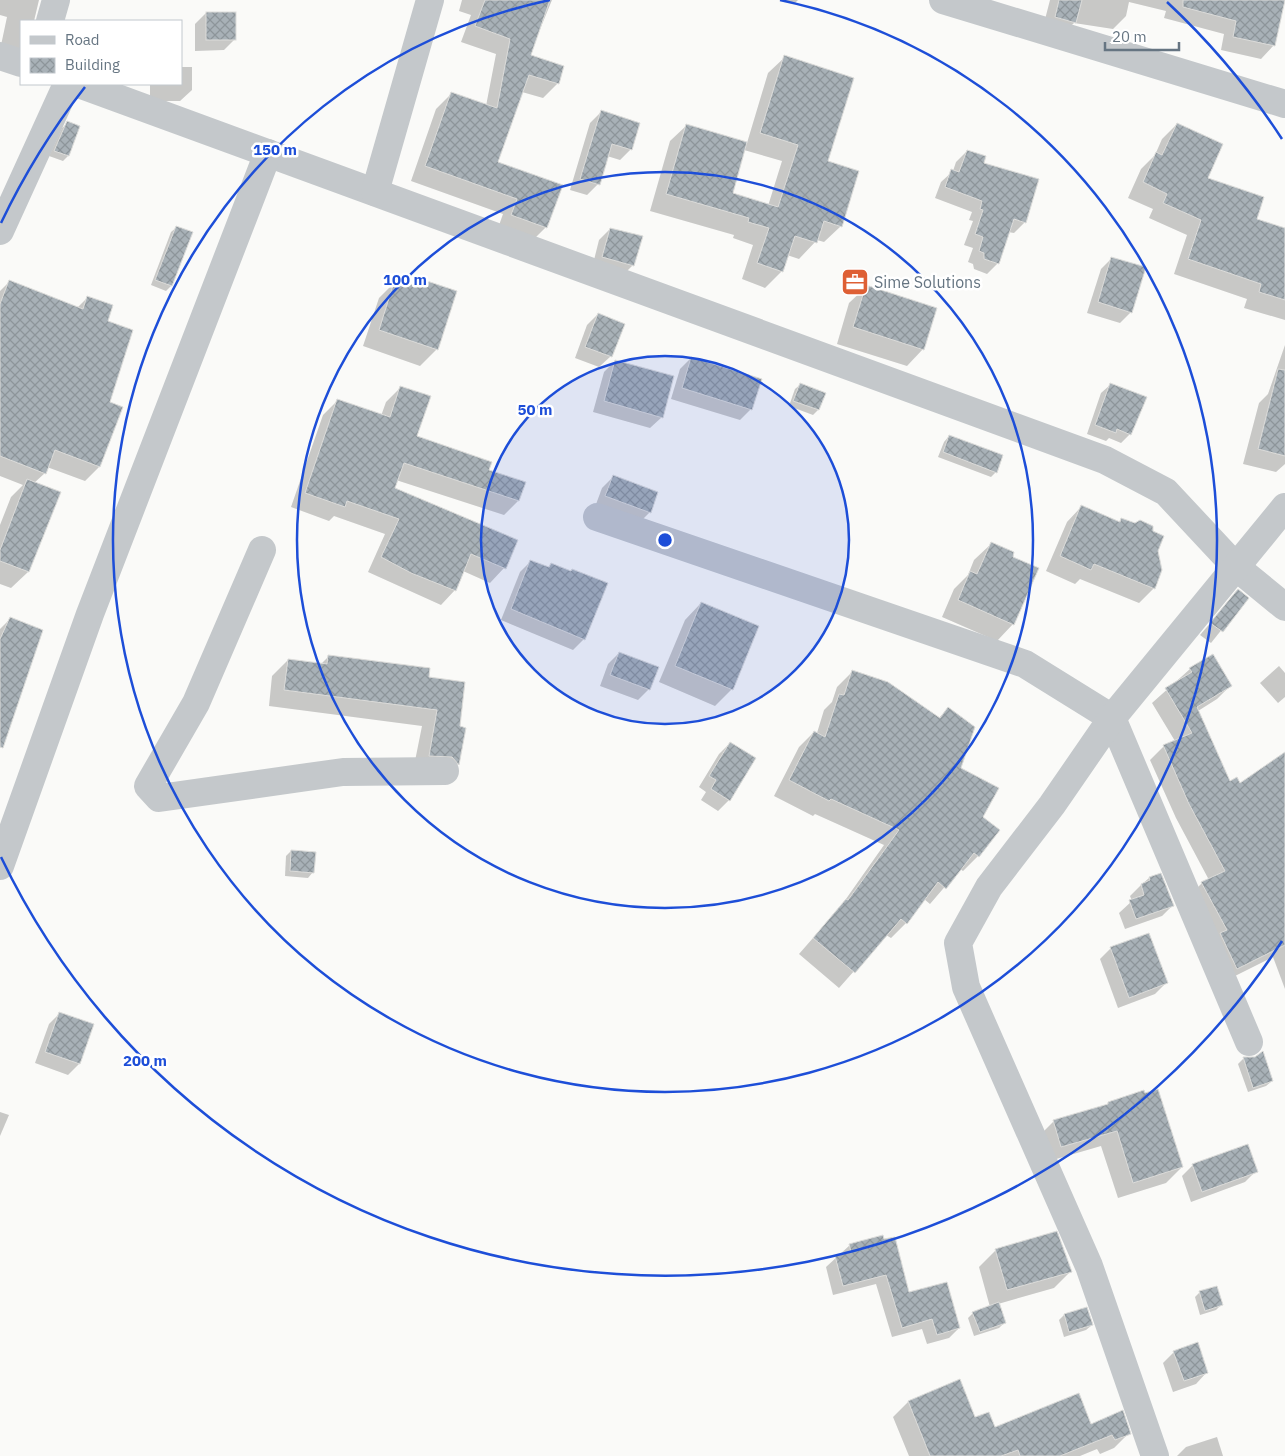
<svg xmlns="http://www.w3.org/2000/svg" width="1285" height="1456" font-family="'IBM Plex Sans',sans-serif">
<style>
.shadow{fill:#0003;fill-rule:evenodd}
.building{fill:url(#building-cross-hatch);stroke:#dcdcda}
.lines{fill:none;stroke-linecap:round;stroke-linejoin:round}
.minor{stroke:#c4c8cb;stroke-width:28}
.ring{fill:none;stroke:#1d4ed8;stroke-width:2.5}
.labels{text-anchor:middle;stroke-width:5;stroke-linejoin:round;paint-order:stroke}
.poi-label{font-size:16px;fill:#667582;stroke:#fff;text-anchor:start}
.centre{fill:#1d4ed8;stroke:#fff;stroke-width:2.5}
.ring-label{font-size:15px;text-anchor:middle;font-weight:bold;fill:#1d4ed8;stroke:#fff;stroke-width:5;stroke-linejoin:round;paint-order:stroke}
</style>
<defs>
<pattern id="building-cross-hatch" width="8" height="8" patternUnits="userSpaceOnUse" patternTransform="scale(1.25)"><rect width="8" height="8" fill="#a8b1b7"/><path d="M0 0l8 8M0 8l8-8" fill="none" stroke="#8d959a"/></pattern>
</defs>
<rect width="100%" height="100%" fill="#fafaf8"/>
<!-- shadow -->
<g class="shadow">
<path d="M0 0H39L34 21H21V50H0L7 17 0 15Z"/>
<path d="M462 0H552L529 56 558 83 543 98 522 92 496 163 546 227 531 242 497 231 503 214 411 181 436 109 451 94 486 106 496 54 461 42 471 15 459 11Z"/>
<path d="M784 0H798L795 3Z"/>
<path d="M1050 0H1279L1274 45 1261 59 1221 50 1224 34 1164 18 1166 11 1129 2 1126 16 1113 29 1074 23 1061 35 1042 31Z"/>
<path d="M206 13 235 39 224 50 195 51V24Z"/>
<path d="M785 57 827 162 841 226 824 242 817 240 799 259 787 255 782 271 765 288 742 279 753 245 733 238 734 235 650 211 670 141 687 125 747 143 768 73ZM744 150 782 161 768 206 731 194Z"/>
<path d="M181 67H192V90L180 101H150V84H181Z"/>
<path d="M601 112 631 149 620 160 607 156 598 184 587 195 570 190 590 123Z"/>
<path d="M68 123 79 127 68 156 63 161 49 156 62 128Z"/>
<path d="M1177 124 1206 179 1255 220 1285 229V320L1244 308 1247 299 1174 274 1187 235 1149 218 1153 209 1128 198 1141 169 1155 155 1162 139Z"/>
<path d="M967 151 983 164 1025 222 1014 233 1008 232 998 263 987 274 974 269 973 264 968 262 973 248 964 245 973 221 969 220 972 212 935 198 941 182 953 171 956 162Z"/>
<path d="M177 227 191 233 171 286 166 291 151 285 171 232Z"/>
<path d="M610 229 633 265 622 276 592 268 599 240Z"/>
<path d="M1112 258 1131 312 1120 323 1087 313 1101 269Z"/>
<path d="M419 279 437 349 420 366 363 346 379 298 396 281 412 286Z"/>
<path d="M10 281 77 308 87 298 106 322 108 403 99 467 85 481 47 467 45 473 34 483 28 572 11 588 0 584V525L11 497 23 485 0 476V291Z"/>
<path d="M866 287 923 349 907 366 837 344 849 303Z"/>
<path d="M598 314 611 356 599 367 575 358 587 325Z"/>
<path d="M1285 345V464L1276 472 1243 464 1259 403 1268 394Z"/>
<path d="M691 358 751 409 740 420 671 399 680 369Z"/>
<path d="M615 361 662 417 650 428 593 412 604 372Z"/>
<path d="M801 384 824 393 818 410 813 415 789 406 795 389Z"/>
<path d="M1110 385 1130 434 1121 443 1109 438 1106 441 1087 434 1101 393Z"/>
<path d="M401 387 415 436 487 471 518 501 504 515 396 480 393 489 504 568 490 583 463 571 455 590 441 605 368 572 385 534 334 516 329 521 291 507 323 415 338 400 381 416 386 402Z"/>
<path d="M949 436 996 472 991 477 938 457 944 442Z"/>
<path d="M613 477 650 512 639 523 595 507 602 488Z"/>
<path d="M1081 507 1118 522 1122 519 1157 551 1154 588 1139 603 1080 579 1075 584 1046 571 1067 522Z"/>
<path d="M991 544 1013 624 997 641 942 617 954 589 968 575 974 560Z"/>
<path d="M531 561 548 568 584 639 573 650 501 620 520 572Z"/>
<path d="M1238 591 1247 598 1211 643 1200 635Z"/>
<path d="M701 603 732 689 715 706 659 682 685 620Z"/>
<path d="M10 619 0 747V629Z"/>
<path d="M619 653 649 689 638 700 600 686 608 664Z"/>
<path d="M328 657 427 678 458 727 465 729 458 764 442 779 413 771 422 726 269 706 272 676 288 660 321 664Z"/>
<path d="M1279 666 1285 673V697L1278 703 1260 683Z"/>
<path d="M1190 669 1230 686 1217 699 1198 711 1230 782 1240 785 1285 768V989L1273 957 1223 982 1188 897 1202 883 1209 880 1176 818 1150 760 1164 746 1175 741 1152 703Z"/>
<path d="M852 672 938 719 948 708 959 768 982 817 978 856 963 871 960 869 930 904 924 899 906 923 891 938 886 935 839 988 799 954 841 906 884 845 815 814 813 816 774 796 799 747 814 732 817 733 824 710 832 702 837 687Z"/>
<path d="M730 743 729 800 718 811 701 800 706 792 699 787 719 754Z"/>
<path d="M291 851 313 872 308 878 285 876 286 856Z"/>
<path d="M1160 874 1173 905 1162 916 1125 929 1119 913 1132 901 1130 896 1141 885 1149 878Z"/>
<path d="M1111 948 1166 983 1155 994 1118 1008 1100 959Z"/>
<path d="M60 1013 93 1025 79 1064 68 1075 35 1063 49 1024Z"/>
<path d="M1255 1058 1272 1081 1266 1086 1248 1092 1238 1064 1243 1059Z"/>
<path d="M1108 1103 1182 1167 1166 1183 1118 1198 1101 1146 1046 1162 1038 1137 1054 1121 1104 1107Z"/>
<path d="M0 1112 9 1115 0 1136Z"/>
<path d="M1193 1165 1256 1171 1245 1182 1191 1202 1182 1176Z"/>
<path d="M882 1237 908 1294 959 1328 949 1338 927 1344 922 1329 892 1337 876 1284 833 1295 826 1267 850 1245Z"/>
<path d="M996 1250 1071 1271 1054 1288 998 1304 1005 1322 999 1328 974 1336 968 1318 973 1313 990 1307 979 1267Z"/>
<path d="M1200 1292 1221 1305 1216 1310 1200 1315 1195 1297Z"/>
<path d="M1064 1315 1092 1325 1086 1330 1064 1337 1059 1320Z"/>
<path d="M1174 1352 1207 1372 1196 1384 1173 1392 1163 1363Z"/>
<path d="M959 1381 975 1419 994 1428 1091 1425 1129 1433 1114 1448 1100 1454 1097 1449 1080 1456H909L893 1417 908 1402Z"/>
<path d="M1217 1437 1223 1456H1177L1186 1447Z"/>
</g>
<!-- building -->
<g class="building">
<path d="M485 0H550L531 55 564 66 559 84 529 75 498 162 563 185 547 228 511 215 517 199 425 166 451 92 497 108 510 39 475 26Z"/>
<path d="M1059 0H1082L1076 23 1055 17Z"/>
<path d="M1183 0H1285L1275 46 1233 37 1236 21 1183 7Z"/>
<rect x="206" y="12" width="30" height="28"/>
<path d="M784 55 854 78 828 161 859 171 842 227 824 221 817 243 795 236 783 272 757 263 769 228 748 222 749 218 666 194 686 124 747 142 733 193 778 207 798 145 760 133Z"/>
<path d="M601 110 640 123 632 150 612 144 600 185 580 179Z"/>
<path d="M67 121 80 126 69 156 54 151Z"/>
<path d="M1177 123 1223 144 1208 178 1264 197 1257 219 1285 228V300L1259 292 1261 284 1188 259 1201 220 1163 203 1167 194 1143 182 1156 152 1162 155Z"/>
<path d="M967 150 986 156 984 163 1039 179 1026 223 1014 219 999 264 984 259V253L979 251 983 237 975 234 983 210 980 209 982 201 945 187 951 169 959 172Z"/>
<path d="M176 226 193 232 172 286 155 280Z"/>
<path d="M610 228 643 236 634 266 602 257Z"/>
<path d="M1111 257 1146 267 1132 313 1098 302Z"/>
<path d="M418 278 457 291 438 350 379 330 395 279 416 286Z"/>
<path d="M9 280 83 309 87 296 113 305 108 321 133 330 110 402 123 407 100 467 55 450 46 474 0 456V304Z"/>
<path d="M866 285 937 308 924 350 853 327Z"/>
<path d="M598 313 625 324 612 357 585 347Z"/>
<path d="M691 357 762 379 752 410 682 388Z"/>
<path d="M615 360 674 376 663 418 604 401Z"/>
<path d="M1278 369 1285 370V456L1258 449Z"/>
<path d="M800 383 826 393 819 410 793 401Z"/>
<path d="M1110 383 1147 397 1131 435 1117 429 1116 433 1095 425Z"/>
<path d="M400 386 431 396 417 436 492 462 489 470 526 482 519 501 404 463 395 488 518 540 506 569 471 554 456 591 411 573 381 557 399 519 347 501 345 507 305 493 337 399 390 417Z"/>
<path d="M949 435 1003 455 997 473 943 452Z"/>
<path d="M613 475 658 492 651 513 605 496Z"/>
<path d="M27 479 61 492 29 572 0 561V550Z"/>
<path d="M1081 505 1120 522 1121 518 1135 523 1140 520 1153 526V531L1164 536 1158 551 1162 570 1155 589 1094 564 1091 570 1060 556Z"/>
<path d="M991 542 1014 552 1013 557 1039 568 1014 625 958 600 970 571 977 574Z"/>
<path d="M530 560 549 567 551 563 571 571 572 569 608 583 585 640 511 609Z"/>
<path d="M1238 589 1249 598 1223 632 1210 623Z"/>
<path d="M701 602 759 626 733 690 675 666Z"/>
<path d="M10 617 43 630 3 748 0 747V639Z"/>
<path d="M619 652 659 667 650 690 610 675Z"/>
<path d="M1213 654 1232 686 1197 707 1230 781 1237 777 1240 783 1285 752V945L1237 969 1220 933 1227 930 1201 882 1225 871 1189 804 1163 745 1192 733 1165 688 1192 672 1189 668Z"/>
<path d="M328 655 430 668 429 677 465 682 460 726 466 728 459 765 452 757 429 756 437 710 284 690 288 659 327 664Z"/>
<path d="M852 670 888 682 940 718 948 707 975 727 961 768 999 788 983 817 1000 830 979 857 974 853 946 889 938 882 907 924 901 919 855 973 813 938 846 899 848 900 899 830 831 799 829 801 789 780 814 731 825 737 839 694 844 695Z"/>
<path d="M730 742 756 758 730 801 711 789 716 780 709 776Z"/>
<path d="M291 850 316 852 314 873 290 871Z"/>
<path d="M1161 873 1174 906 1136 919 1129 900 1144 895 1141 884 1150 880 1149 877Z"/>
<path d="M1149 933 1168 983 1129 998 1110 947Z"/>
<path d="M59 1012 94 1024 80 1064 45 1052Z"/>
<path d="M1263 1051 1273 1081 1253 1088 1243 1057H1255Z"/>
<path d="M1158 1089 1183 1167 1133 1183 1117 1131 1061 1147 1053 1120 1108 1104V1102L1144 1090 1145 1093Z"/>
<path d="M1248 1144 1258 1172 1202 1192 1192 1164Z"/>
<path d="M1057 1231 1072 1272 1007 1290 995 1249Z"/>
<path d="M883 1235 884 1239 895 1237 909 1292 947 1282 960 1328 937 1335 932 1319 902 1328 886 1275 843 1286 835 1256 851 1252 849 1244Z"/>
<path d="M1217 1286 1223 1305 1205 1311 1199 1291Z"/>
<path d="M999 1302 1006 1323 980 1332 972 1312Z"/>
<path d="M1087 1307 1093 1325 1069 1332 1064 1314Z"/>
<path d="M1198 1342 1208 1373 1184 1381 1173 1351Z"/>
<path d="M960 1379 975 1417 989 1412 995 1427 1079 1393 1091 1424 1123 1410 1131 1434 1115 1440 1112 1435 1060 1456H1020L1018 1450 1001 1456H930L908 1401Z"/>
</g>
<g class="lines">
<!-- minor -->
<g class="minor">
<path d="M943 0 1285 104"/>
<path d="M50 21 56 0"/>
<path d="M0 56 21 63"/>
<path d="M79 84 1105 460 1166 492 1236 567 1285 607"/>
<path d="M375 192 430 0"/>
<path d="M0 231 67 84"/>
<path d="M597 517 1025 664 1112 718 1249 1042"/>
<path d="M262 550 196 703 148 786 159 798 343 772 445 771"/>
<path d="M0 866 90 614 268 153"/>
<path d="M1155 1456 1089 1266 966 987 958 943 989 887 1052 805 1112 718 1285 507"/>
</g>
</g>
<!-- distance rings -->
<circle cx="665" cy="540" r="184" fill="#1d4ed8" fill-opacity=".12"/>
<g class="ring">
<circle cx="665" cy="540" r="184"/>
<circle cx="665" cy="540" r="368"/>
<path d="M780 0A552 552 0 1 1 550 0"/>
<path d="M1282 941A736 736 0 0 1 1 857M1 223A736 736 0 0 1 85 87M1167 2A736 736 0 0 1 1282 139"/>
</g>
<!-- icons -->
<defs>
<g id="office-square" transform="scale(1.4375)"><rect x="-9" y="-9" width="18" height="18" rx="4" fill="#de5f34" stroke="#fff"/><path d="M-6-3h4V-5.5h4V-3h4V5H-6ZM-1-4.5V-3h2v-1.5ZM-6 0V1H6V0Z" fill="#fff"/></g>
</defs>
<g fill-rule="evenodd">
<use href="#office-square" x="855" y="282"/>
</g>
<g class="labels">
<!-- poi labels -->
<g class="poi-label">
<text x="874" y="288">Sime Solutions</text>
</g>
</g>
<circle cx="665" cy="540" r="8" class="centre"/>
<g class="ring-label">
<text x="275" y="155">150 m</text>
<text x="405" y="285">100 m</text>
<text x="535" y="415">50 m</text>
<text x="145" y="1066">200 m</text>
</g>
<!-- legend -->
<rect x="20" y="20" width="162" height="65" fill="#ffffff" stroke="#c2c8cd"/>
<rect x="30" y="36" width="25" height="8" fill="#c4c8cb" stroke="#c2c8cd"/>
<text x="65" y="45" font-size="15" fill="#667582">Road</text>
<rect x="30" y="58" width="25" height="15" fill="url(#building-cross-hatch)" stroke="#c2c8cd"/>
<text x="65" y="70" font-size="15" fill="#667582">Building</text>
<!-- scale -->
<path d="M1105 42v8h74v-8" fill="none" stroke="#667582" stroke-width="2.5"/>
<text x="1112" y="42" font-size="15" fill="#667582" stroke="#ffffff" stroke-width="4" paint-order="stroke">20 m</text>
</svg>
